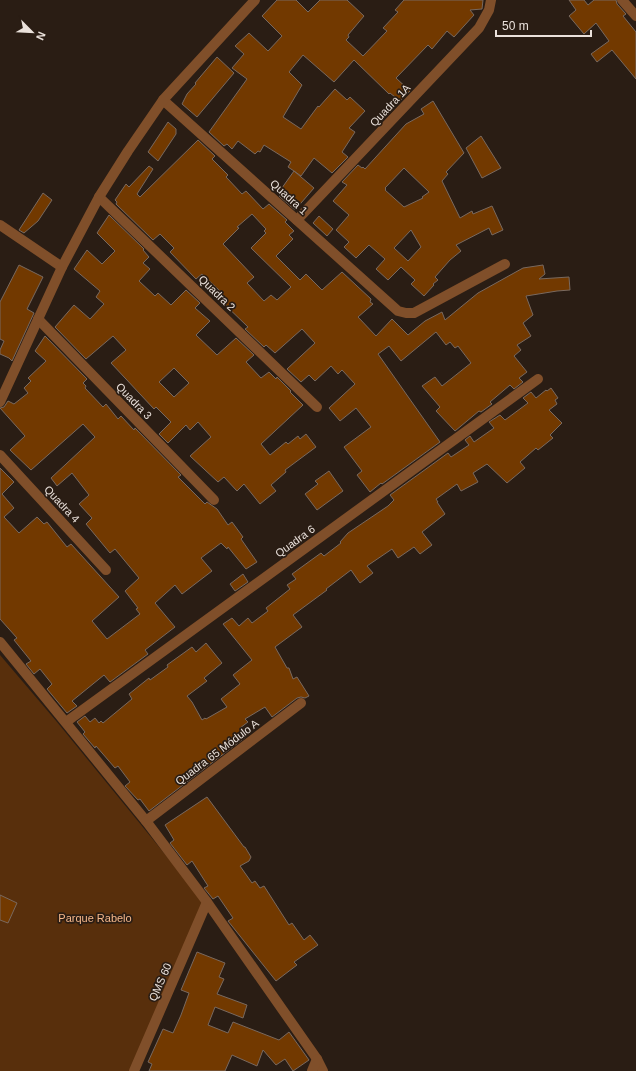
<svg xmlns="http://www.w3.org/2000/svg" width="636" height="1071" font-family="Arial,sans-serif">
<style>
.green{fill:#582f0c}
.building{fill:#723900;stroke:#79695f;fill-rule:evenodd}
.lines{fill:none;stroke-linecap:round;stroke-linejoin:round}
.minor{stroke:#804f2a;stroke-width:10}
.labels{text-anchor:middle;stroke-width:3.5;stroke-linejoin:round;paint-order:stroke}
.street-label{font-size:11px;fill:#eae1db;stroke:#2a1d14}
.park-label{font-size:11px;fill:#f5b78a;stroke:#2a1d14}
</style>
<rect width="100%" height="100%" fill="#2a1d14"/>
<!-- green -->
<path class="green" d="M0 655 57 722 204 902 132 1071H0Z"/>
<!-- building -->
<g class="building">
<path d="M277 0H296L308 12 320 0H347L364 16 348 35 349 37 346 40 363 56 387 31 383 28 398 12 395 10 404 0H483L482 9 470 10 474 15 454 37 447 31 432 49 428 45 396 78 410 91 400 101 390 93 389 94 354 60 334 82 303 55 289 72 302 85 283 117 301 129 318 106 319 107 335 89 347 100 350 97 365 111 349 128 355 132 342 152 348 157 332 173 314 158 301 176 294 171 314 188 295 210 279 196 281 194 279 192 294 171 288 167 291 162 264 145 260 152 258 151 255 154 238 141 232 149 227 144 224 146 209 132 247 79 232 68 244 54 235 46 249 33 268 51 282 36 262 16Z"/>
<path d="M569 0H584L588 5 594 0H616L617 4 626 14 623 16 636 32V79L612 50 597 62 591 54 609 41 596 23 584 34 569 16 576 10Z"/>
<path d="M217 57 234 73 197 117 182 104 187 94 196 84 195 83Z"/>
<path d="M433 101 464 153 446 172 448 174 442 181 460 218 472 211 473 214 492 206 503 230 492 235 489 228 456 245 461 251 450 260 435 277 438 280 433 284 434 285 424 296 411 284 415 280 401 267 388 280 376 269 385 259 369 245 356 258 344 247 349 242 336 230 349 215 333 201 347 185 342 182 358 165 362 168 363 167 365 169 406 124 424 114 421 109ZM404 168 429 192 422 197 423 198 404 207 385 190 386 189 385 188ZM411 230 421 247 408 261 394 248Z"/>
<path d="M168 122 176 129V134L158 161 148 152Z"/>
<path d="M481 136 501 168 482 178 466 148Z"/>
<path d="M198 140 215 156 212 159 228 175 226 177 242 194 246 191 263 209 269 204 287 220 285 222 294 231 289 235 293 239 276 256 300 280 306 274 322 290 342 272 371 299 370 302 373 304 358 317 376 336 392 319 408 335 425 321 442 312 445 320 478 293 523 268 543 265 545 274 539 279 569 277 570 290 557 291 526 296 533 315 523 323 531 336 517 345 521 350 514 356 527 372 519 378 523 382 514 389 510 385 490 402 492 404 481 412 479 411 455 431 436 411 440 407 422 386 435 377 442 386 471 363 458 346 455 348 450 342 446 345 436 332 401 361 389 346 378 354 440 442 382 484 381 483 370 492 357 475 362 471 344 447 371 427 356 408 340 421 329 408 355 384 342 370 338 374 331 366 315 381 309 375 301 382 287 369 315 343 302 329 275 353 266 345 264 347 245 329 248 327 218 298 222 293 202 274 196 279 170 252 174 248 160 234 153 240 116 204 117 202 115 200 126 184 129 187 149 166 153 169 137 194 140 197ZM252 214 266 229 264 231 266 233 251 248 291 287 277 300 271 295 264 301 247 283 254 277 223 244 239 228 237 227Z"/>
<path d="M43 193 52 200 38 221 24 233 19 230Z"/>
<path d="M109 215 144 249 143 250 149 257 143 263 150 269 139 281 155 296 158 293 171 305 186 290 200 303 195 308 210 321 196 335 217 355 236 338 254 355 246 362 261 378 269 372 276 379 277 377 291 391 290 392 303 405 261 444 270 455 286 442 288 444 298 436 300 439 306 434 316 447 285 470 286 472 271 485 276 491 260 504 244 484 237 491 224 477 218 482 190 456 211 437 198 422 190 430 186 425 168 443 159 434 171 422 156 407 154 409 111 363 126 350 113 336 86 359 55 327 74 305 90 319 104 304 96 297 100 291 74 269 87 250 102 264 115 251 97 233ZM174 368 189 383 174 397 159 382Z"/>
<path d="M319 216 333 229 327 236 313 223Z"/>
<path d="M19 265 43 277 27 309 34 313 12 361 9 358 0 354V350L4 341 0 339V302Z"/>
<path d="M45 336 87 379 83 383 86 386 85 388 103 407 106 404 118 419 121 416 134 430 135 428 181 475 178 477 205 504 207 502 217 509 228 525 232 522 243 537 241 539 257 562 246 569 228 547 227 549 221 543 201 558 212 571 182 594 175 585 155 603 175 627 145 650 148 654 110 682 104 675 72 701 77 706 67 713 47 689 52 684 40 669 34 674 26 664 31 661 14 640 17 638 0 619V468L14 482 2 494 14 508 4 517 19 533 37 517 44 524 47 522 67 547 71 544 119 597 92 621 107 639 140 614 136 609 138 608 125 591 139 578 115 549 110 553 86 524 92 518 79 504 89 495 72 473 57 486 51 478 95 437 83 424 31 470 10 450 25 436 0 408 4 407 8 401 14 404 28 393 24 388 31 381 28 378 46 361 35 351Z"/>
<path d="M551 388 558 398 555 400 557 404 549 410 562 423 550 435 553 438 538 450 536 448 520 462 525 468 507 483 487 464 473 473 478 482 461 491 457 484 436 499 438 502H437L445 514 422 532 432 545 420 554 414 547 398 558 392 549 367 566 373 573 360 583 351 570 326 589 327 590 293 615 302 627 275 647 287 668H289L293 679 297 677 309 696 305 698 301 697 297 698 272 717 265 707 245 719 248 722 240 728 247 736 149 811 140 799 138 800 125 786 130 782 118 766 115 768 96 746 95 748 83 734 85 732 77 722 85 716 90 722 95 718 99 723 101 721 103 723 132 699 129 694 149 678 150 680 168 667 167 665 192 647 196 652 206 643 222 663 204 678 207 681 187 696 192 702 202 720 205 718 206 719 227 707 221 699 240 684 233 675 252 660 223 624 232 618 239 626 248 618 252 623 268 611 266 608 290 589 287 585 296 579 292 574 321 553 324 556 341 543 340 542 348 533 388 506 394 500 390 495 448 453 451 457 469 445 465 440 470 436 474 442 494 428 489 422 500 415 505 420 528 403 523 398 531 392 536 398 546 390 547 391Z"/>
<path d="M329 471 343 491 317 510 305 494 318 484 315 481Z"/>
<path d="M243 574 248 582 235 591 230 584Z"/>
<path d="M207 797 244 847H245L251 857 249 861 240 866 252 883 255 881 260 888 264 886 289 925 292 923 304 940 310 935 318 945 294 962 297 965 276 981 228 921 233 918 218 896 213 899 204 888 208 886 192 861 187 865 170 843 174 840 165 825Z"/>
<path d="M0 895 17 903 8 923 0 920Z"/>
<path d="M197 952 225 963 219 977 224 979 217 994 247 1005 243 1018 215 1007 208 1025 228 1033 233 1022 279 1040 289 1032 309 1060 293 1071 285 1059 276 1065 263 1050 257 1066 232 1055 225 1071H149L152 1064 148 1062 163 1029 173 1033 181 1015 189 993 181 990Z"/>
</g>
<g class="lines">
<!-- minor -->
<g class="minor">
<path d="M622 0 636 16"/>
<path d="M163 100 398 311 406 313H414L505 264"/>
<path d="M99 197 317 407"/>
<path d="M297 220 479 28 489 10 491 0"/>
<path d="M0 225 62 267"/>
<path d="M38 319 214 500"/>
<path d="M0 402 62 267 99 197 128 151 163 100 255 0"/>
<path d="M0 455 106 570"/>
<path d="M0 642 146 821 207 902 317 1059 323 1071"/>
<path d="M66 722 538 379"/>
<path d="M146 821 301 703"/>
<path d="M134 1071 207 902"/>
<path d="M312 1071 317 1059"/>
</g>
</g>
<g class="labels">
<!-- street labels -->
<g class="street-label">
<text transform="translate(390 105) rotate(-47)" y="4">Quadra 1A</text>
<text transform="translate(289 197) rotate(42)" y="4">Quadra 1</text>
<text transform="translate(217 293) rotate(44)" y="4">Quadra 2</text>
<text transform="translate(134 401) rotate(46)" y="4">Quadra 3</text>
<text transform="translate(62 504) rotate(47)" y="4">Quadra 4</text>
<text transform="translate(295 541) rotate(-36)" y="4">Quadra 6</text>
<text transform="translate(217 752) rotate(-37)" y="4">Quadra 65 Módulo A</text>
<text transform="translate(160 982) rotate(-66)" y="4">QMS 60</text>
</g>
<!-- park labels -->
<g class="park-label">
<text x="95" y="922">Parque Rabelo</text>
</g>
</g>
<!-- north arrow -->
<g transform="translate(32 32) rotate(114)" stroke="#2a1d14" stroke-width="3" paint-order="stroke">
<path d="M0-3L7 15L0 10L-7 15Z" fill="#eae1db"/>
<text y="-6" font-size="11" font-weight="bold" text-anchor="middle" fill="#eae1db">N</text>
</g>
<!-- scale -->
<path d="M496 30v6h95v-6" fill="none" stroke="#eae1db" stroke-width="2"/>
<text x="502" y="30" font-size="12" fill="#eae1db" stroke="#2a1d14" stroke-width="3" paint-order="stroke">50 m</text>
</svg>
